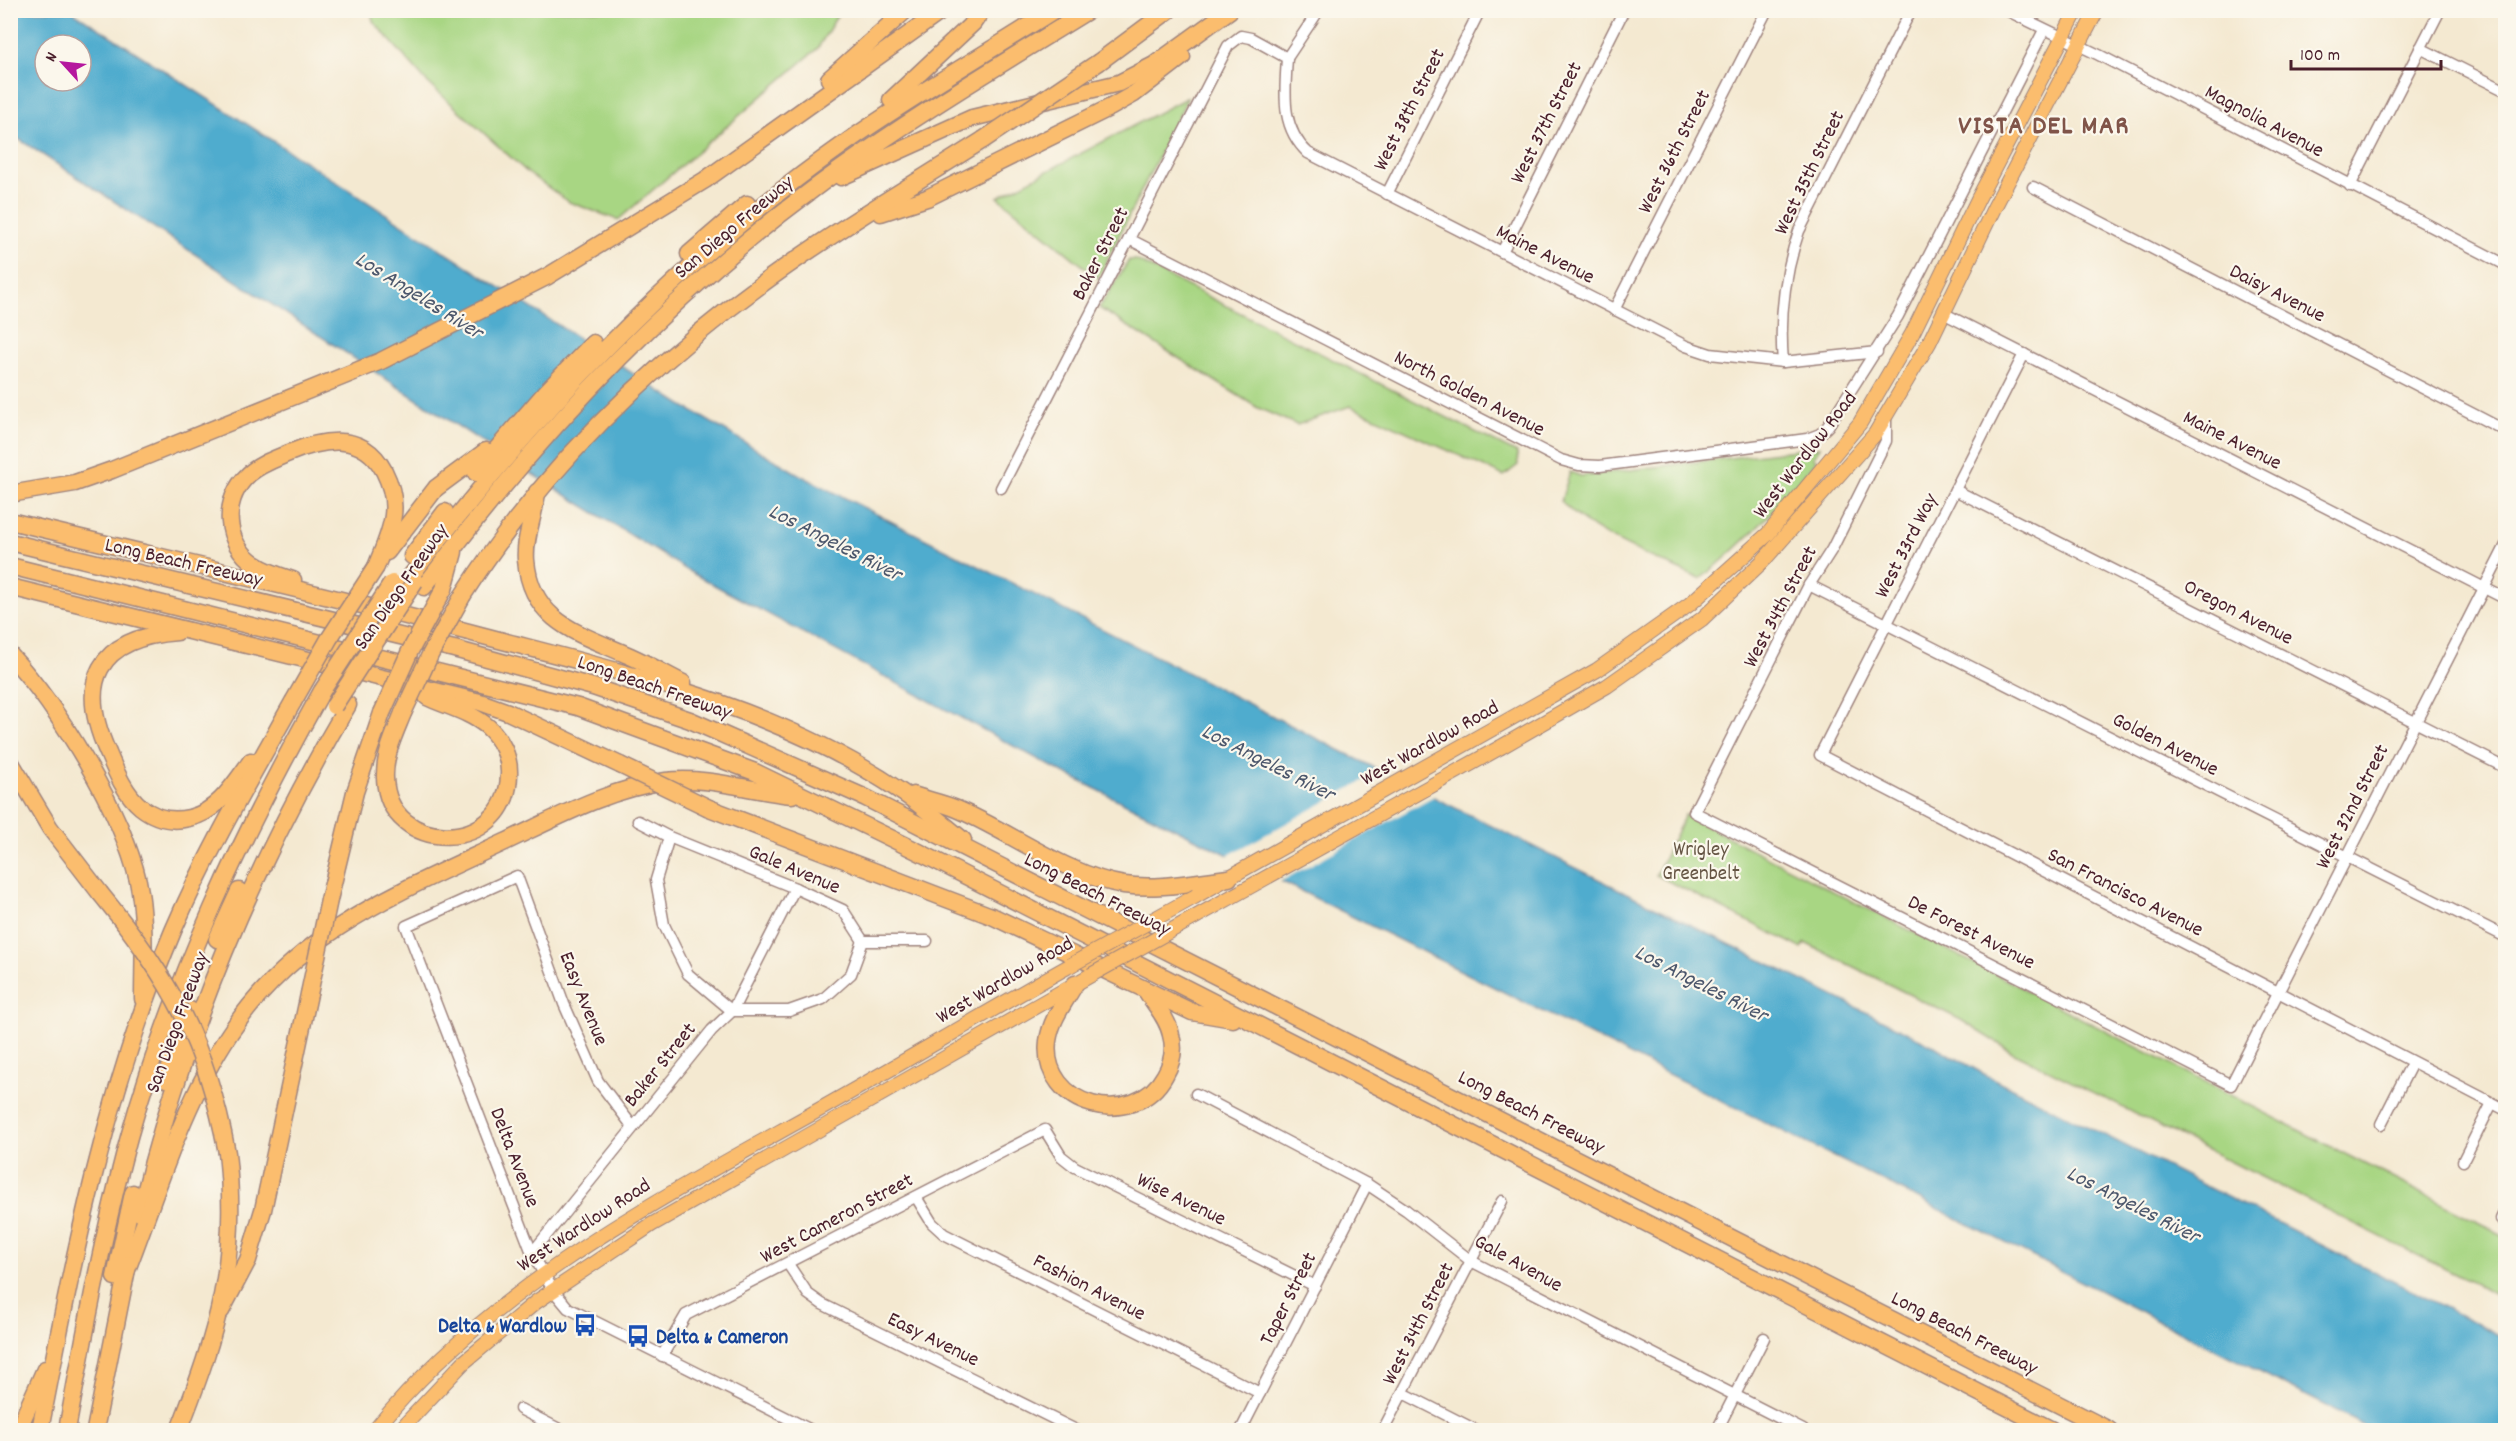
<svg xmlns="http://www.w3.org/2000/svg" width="2516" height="1441" font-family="Dekko,sans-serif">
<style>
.green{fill:#a8d683;stroke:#797a57;stroke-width:1.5}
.water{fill:#50acce;stroke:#4d667c;stroke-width:1.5;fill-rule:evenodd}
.pier{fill:#f4e9d1}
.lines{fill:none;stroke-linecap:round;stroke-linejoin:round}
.minor-casing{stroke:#9f847e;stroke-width:13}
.major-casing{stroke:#9f847e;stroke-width:16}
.highway-casing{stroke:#9f847e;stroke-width:19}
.minor{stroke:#fff;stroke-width:10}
.major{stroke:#fbbd6e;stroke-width:14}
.highway{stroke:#fbbd6e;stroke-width:16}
.major-bridge-casing{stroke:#9f847e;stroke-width:16;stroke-linecap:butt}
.highway-bridge-casing{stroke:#9f847e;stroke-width:19;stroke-linecap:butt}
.major-bridge{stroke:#fbbd6e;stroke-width:14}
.highway-bridge{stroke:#fbbd6e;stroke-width:16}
.labels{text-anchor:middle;stroke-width:4.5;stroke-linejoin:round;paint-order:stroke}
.street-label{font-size:21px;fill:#4a1f2b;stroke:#fbf7ec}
.park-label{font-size:21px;fill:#665645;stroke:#fbf7ec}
.transit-label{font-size:21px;font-weight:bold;fill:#164399;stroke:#fbf7ec;text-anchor:end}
.water-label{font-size:22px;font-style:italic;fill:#4c576c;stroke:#fbf7ec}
.district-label{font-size:27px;font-weight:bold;letter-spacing:1.5px;fill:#805449;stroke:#fbf7ec}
</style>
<rect width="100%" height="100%" fill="#fbf7ec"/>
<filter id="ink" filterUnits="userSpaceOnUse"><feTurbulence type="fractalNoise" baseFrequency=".0167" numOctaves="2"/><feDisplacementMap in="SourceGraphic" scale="12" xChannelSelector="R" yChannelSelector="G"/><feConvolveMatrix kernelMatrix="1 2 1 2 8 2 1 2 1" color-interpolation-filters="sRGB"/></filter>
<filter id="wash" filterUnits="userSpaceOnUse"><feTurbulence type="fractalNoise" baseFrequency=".008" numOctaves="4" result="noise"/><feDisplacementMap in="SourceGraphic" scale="24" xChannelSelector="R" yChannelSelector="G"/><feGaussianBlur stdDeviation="1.35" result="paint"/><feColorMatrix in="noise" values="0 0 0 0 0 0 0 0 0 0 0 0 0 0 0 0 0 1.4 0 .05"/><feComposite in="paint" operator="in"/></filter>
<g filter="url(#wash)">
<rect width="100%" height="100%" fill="#f4e9d1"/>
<!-- green -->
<g class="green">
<path d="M371 11V10L840 11 818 48 618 220 569 202 528 173 425 80 373 21Z"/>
<path d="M1188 97 1098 278 998 197Z"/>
<path d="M1129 260H1136L1517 453 1518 465 1504 476 1350 406 1297 425 1258 408 1099 308Z"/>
<path d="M1820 447 1813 458 1817 460C1782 503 1744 545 1700 579 1658 559 1592 536 1561 501L1570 472 1581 476Z"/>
<path d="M1685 815 2505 1236V1299L2014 1053 1961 1020 1805 943 1801 948 1656 875Z"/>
</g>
<!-- water -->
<path class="water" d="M10 11H72L680 404 800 475 1345 753 1936 1047 1982 1073 2505 1338V1430H2374L1923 1201 1060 771 692 573 519 466 11 134ZM45 45H81V81H45Z"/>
<!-- pier -->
<path class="pier" d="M1385 769 1436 795 1278 883 1225 857Z"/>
</g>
<g filter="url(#ink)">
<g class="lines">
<!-- minor casing -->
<g class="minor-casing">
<g id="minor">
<path d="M2006 10 2099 55 2506 265"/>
<path d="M2420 48 2506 91"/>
<path d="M1287 58C1285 93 1280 127 1308 153L1686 346 1710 354 1783 362 1877 352"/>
<path d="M1287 58 1319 10"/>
<path d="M2350 186 2440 10"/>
<path d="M2033 187 2506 431"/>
<path d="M1387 194 1480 10"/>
<path d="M1129 239 1561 460 1579 465 1600 466 1807 439 1820 434 1828 426 1898 316 2044 30"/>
<path d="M1502 252 1624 10"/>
<path d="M1614 310 1767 10"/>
<path d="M1943 313 2506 599"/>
<path d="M2024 354 1820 755 2506 1110"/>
<path d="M1783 362C1779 316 1784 275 1799 231L1911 10"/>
<path d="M1886 416V441L1832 549 1809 585 1694 812 2231 1085 2506 545"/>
<path d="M1001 488 1228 46 1241 36 1251 38 1287 58"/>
<path d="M1955 490 2506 768"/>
<path d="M1809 585 2506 937"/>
<path d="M638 821 669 837 795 888 843 910 863 941"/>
<path d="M669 837 656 880 664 925 688 974 732 1011H789L823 999 851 974 863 941"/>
<path d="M863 941H927"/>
<path d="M1196 1094 1367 1184 1406 1210 1471 1261 1803 1430"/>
<path d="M2381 1124 2412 1063"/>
<path d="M633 1127 598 1081 564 1004 517 876 406 926 532 1253 553 1290 568 1308 811 1430"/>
<path d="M2463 1161 2492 1103"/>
<path d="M916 1197 932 1223 944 1234 1260 1393"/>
<path d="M2501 1219 2506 1209"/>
<path d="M532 1253 712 1030 732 1011 795 888"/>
<path d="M788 1264 808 1294 822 1304 1076 1430"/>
<path d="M662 1356 686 1315 1045 1130 1061 1156 1075 1167 1315 1286"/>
<path d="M1403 1393 1476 1430"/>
<path d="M520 1409 561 1430"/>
<path d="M1241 1430 1367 1184"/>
<path d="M1383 1430 1502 1201"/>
<path d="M1717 1430 1764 1338"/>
</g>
</g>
<!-- major casing -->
<g class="major-casing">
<g id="major">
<path d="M1501 747 1607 686 1702 619 1763 561 1875 434 1929 343 1994 208 2097 10"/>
<path d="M1196 896 1597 670 1690 604 1768 534 1860 423 1912 334 1978 199 2077 10"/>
<path d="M375 1430C490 1288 652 1203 808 1116 896 1067 983 1014 1071 965"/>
<path d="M400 1430 463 1363 536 1302 651 1225 1091 975"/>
</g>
</g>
<!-- highway casing -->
<g class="highway-casing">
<g id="highway">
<path d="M1099 62 1169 10"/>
<path d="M829 79 906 10"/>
<path d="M891 100 973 23 982 10"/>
<path d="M841 177 972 118 1119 83 1154 65 1230 10"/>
<path d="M881 213 927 198 1111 107 1134 94 1182 57"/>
<path d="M689 254 747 204"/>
<path d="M476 473 546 392 593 343"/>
<path d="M537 492C535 514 524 537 526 560 531 623 581 634 630 656 648 664 665 674 683 683"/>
<path d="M10 494 75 483 112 470 381 361 548 276 705 180 943 10"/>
<path d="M10 521C167 559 324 594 480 635 624 673 779 707 903 793 924 807 943 824 963 840"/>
<path d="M10 542 454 649 593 687 690 720 866 798 2109 1430"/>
<path d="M387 552 436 488 486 451"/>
<path d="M412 556 445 512"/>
<path d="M10 566 578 707 755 772 919 852 2052 1430"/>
<path d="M293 580C280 576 266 572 255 564 224 543 221 500 249 474 260 464 275 459 289 453 323 439 363 431 384 471 391 485 395 500 393 515 391 533 382 551 376 567"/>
<path d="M403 586C530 419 671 266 844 144 912 96 984 55 1054 10"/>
<path d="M10 587 480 702 508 712 620 765"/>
<path d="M424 587C536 437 662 301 812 190 901 124 995 68 1089 10"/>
<path d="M444 589 454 552"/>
<path d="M463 595C543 469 650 365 770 278 838 229 912 185 983 140"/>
<path d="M177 632C97 638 76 682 108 753 116 772 125 794 141 807 155 818 172 822 189 818 218 812 235 783 251 761"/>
<path d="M10 655C58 707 122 811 138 881 146 919 143 960 143 999"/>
<path d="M403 713C395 733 384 755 385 778 388 856 507 855 509 775 510 757 501 739 488 727 471 712 446 706 427 697"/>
<path d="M10 761 50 828 100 893"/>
<path d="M913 795C927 800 943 803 957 809 1009 831 1068 876 1124 885 1158 890 1194 882 1229 878"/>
<path d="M709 808 994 917 1192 1012 1233 1019"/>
<path d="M329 900 355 792 382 713"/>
<path d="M217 939 239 891"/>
<path d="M1075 984C1065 1002 1051 1019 1048 1041 1040 1108 1135 1131 1165 1075 1172 1063 1175 1049 1171 1035 1168 1019 1155 1005 1147 992"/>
<path d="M166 1079 190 1010"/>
<path d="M140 1213C182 1034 255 863 348 705"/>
<path d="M125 1275C156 1196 182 1104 230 1033 298 931 399 892 505 842 558 817 608 789 666 781 708 776 751 791 792 795"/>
<path d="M115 1277 133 1193"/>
<path d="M221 1311 248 1260 263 1210 309 994"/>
<path d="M18 1430 45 1369"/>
<path d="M40 1430C73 1259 105 1093 173 931 207 852 251 777 293 702"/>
<path d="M67 1430C85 1332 103 1233 129 1137 173 980 243 832 322 691"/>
<path d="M95 1430 128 1264"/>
<path d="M179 1430C218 1331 239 1261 227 1153"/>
</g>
</g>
<!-- minor -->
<use href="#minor" class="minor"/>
<!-- major -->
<use href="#major" class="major"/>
<!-- highway -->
<use href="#highway" class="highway"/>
<!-- major-bridge casing -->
<g class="major-bridge-casing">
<g id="major-bridge">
<path d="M1071 965 1196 896"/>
<path d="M1091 975 1501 747"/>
</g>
</g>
<!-- highway-bridge casing -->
<g class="highway-bridge-casing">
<g id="highway-bridge">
<path d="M983 140 1099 62"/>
<path d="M322 691 392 583"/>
<path d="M293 702 329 639 376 567"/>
<path d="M334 706 415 581"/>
<path d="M382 713 410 651 444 589"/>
<path d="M403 713 430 655 463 595"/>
<path d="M620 765 709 808"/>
<path d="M100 893C170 978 207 1043 227 1153"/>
<path d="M309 994 329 900"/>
</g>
</g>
<!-- major-bridge -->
<use href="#major-bridge" class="major-bridge"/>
<!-- highway-bridge -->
<use href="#highway-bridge" class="highway-bridge"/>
</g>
</g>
<!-- icons -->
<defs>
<g id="bus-bare" transform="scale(1.8)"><path d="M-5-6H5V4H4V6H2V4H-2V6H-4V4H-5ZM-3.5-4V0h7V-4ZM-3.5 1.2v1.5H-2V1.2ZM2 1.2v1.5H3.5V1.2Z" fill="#1a4fb4" stroke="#fbf7ec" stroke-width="2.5" paint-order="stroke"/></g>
</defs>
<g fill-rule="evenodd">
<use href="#bus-bare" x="585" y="1325"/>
<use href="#bus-bare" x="638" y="1336"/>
</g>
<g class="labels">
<!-- street labels -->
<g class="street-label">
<text transform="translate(1408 109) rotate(-63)" y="7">West 38th Street</text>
<text transform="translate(2265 120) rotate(28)" y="7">Magnolia Avenue</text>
<text transform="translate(1545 122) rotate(-63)" y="7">West 37th Street</text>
<text transform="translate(1673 151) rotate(-63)" y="7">West 36th Street</text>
<text transform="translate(1808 172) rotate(-64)" y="7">West 35th Street</text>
<text transform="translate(733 226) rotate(-40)" y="7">San Diego Freeway</text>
<text transform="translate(1099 253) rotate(-63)" y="7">Baker Street</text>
<text transform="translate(1546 253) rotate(27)" y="7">Maine Avenue</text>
<text transform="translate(2278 292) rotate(27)" y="7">Daisy Avenue</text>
<text transform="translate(1470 392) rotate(27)" y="7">North Golden Avenue</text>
<text transform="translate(2233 439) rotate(27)" y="7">Maine Avenue</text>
<text transform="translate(1804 454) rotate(-52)" y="7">West Wardlow Road</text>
<text transform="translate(1905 545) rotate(-63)" y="7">West 33rd Way</text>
<text transform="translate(184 561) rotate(13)" y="7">Long Beach Freeway</text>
<text transform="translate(400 586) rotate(-55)" y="7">San Diego Freeway</text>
<text transform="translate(1779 606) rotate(-62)" y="7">West 34th Street</text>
<text transform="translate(2239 611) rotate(27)" y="7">Oregon Avenue</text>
<text transform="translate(655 686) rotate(19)" y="7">Long Beach Freeway</text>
<text transform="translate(1429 742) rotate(-29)" y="7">West Wardlow Road</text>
<text transform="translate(2166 743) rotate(27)" y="7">Golden Avenue</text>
<text transform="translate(2351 806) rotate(-63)" y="7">West 32nd Street</text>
<text transform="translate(795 868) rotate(23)" y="7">Gale Avenue</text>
<text transform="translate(2126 891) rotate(27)" y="7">San Francisco Avenue</text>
<text transform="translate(1098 893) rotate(27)" y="7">Long Beach Freeway</text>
<text transform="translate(1972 931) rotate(27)" y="7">De Forest Avenue</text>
<text transform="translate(1004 979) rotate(-30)" y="7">West Wardlow Road</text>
<text transform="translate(585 998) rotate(68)" y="7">Easy Avenue</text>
<text transform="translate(176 1022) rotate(-70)" y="7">San Diego Freeway</text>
<text transform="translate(659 1064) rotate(-51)" y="7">Baker Street</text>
<text transform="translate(1532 1111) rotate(27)" y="7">Long Beach Freeway</text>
<text transform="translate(516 1157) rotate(69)" y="7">Delta Avenue</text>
<text transform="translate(1182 1198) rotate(26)" y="7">Wise Avenue</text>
<text transform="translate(836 1217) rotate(-28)" y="7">West Cameron Street</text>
<text transform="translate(583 1224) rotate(-33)" y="7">West Wardlow Road</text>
<text transform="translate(1519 1262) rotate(29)" y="7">Gale Avenue</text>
<text transform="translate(1090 1286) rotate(27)" y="7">Fashion Avenue</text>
<text transform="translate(1287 1298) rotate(-63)" y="7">Taper Street</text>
<text transform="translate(1417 1323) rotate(-63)" y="7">West 34th Street</text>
<text transform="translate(1965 1332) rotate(27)" y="7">Long Beach Freeway</text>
<text transform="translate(934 1338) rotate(26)" y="7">Easy Avenue</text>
</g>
<!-- park labels -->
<g class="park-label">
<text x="1701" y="855">Wrigley<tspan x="1701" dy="24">Greenbelt</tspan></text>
</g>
<!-- transit labels -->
<g class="transit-label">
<text x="567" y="1332">Delta &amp; Wardlow</text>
<text x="656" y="1343" text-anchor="start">Delta &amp; Cameron</text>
</g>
<!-- water labels -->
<g class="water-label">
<text transform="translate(420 294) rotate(32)" y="8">Los Angeles River</text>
<text transform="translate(836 541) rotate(27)" y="8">Los Angeles River</text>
<text transform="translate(1269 761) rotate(27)" y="8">Los Angeles River</text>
<text transform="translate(1702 982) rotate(27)" y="8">Los Angeles River</text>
<text transform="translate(2134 1203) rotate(27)" y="8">Los Angeles River</text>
</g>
<!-- district labels -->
<g class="district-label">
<text x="2044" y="133">VISTA DEL MAR</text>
</g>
</g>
<!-- margin -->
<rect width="2516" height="1441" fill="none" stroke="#fbf7ec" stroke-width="36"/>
<!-- north arrow -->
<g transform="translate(63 63) rotate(297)"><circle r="28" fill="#fbf7ec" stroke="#b4a19f" stroke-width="1.5"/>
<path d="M0-4.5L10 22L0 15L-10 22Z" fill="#b5179e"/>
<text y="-9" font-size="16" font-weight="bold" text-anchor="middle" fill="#4a1f2b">N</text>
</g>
<!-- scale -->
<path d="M2291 60v9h150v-9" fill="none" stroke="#4a1f2b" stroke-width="3"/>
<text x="2300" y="60" font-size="18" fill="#4a1f2b" stroke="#fbf7ec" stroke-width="4.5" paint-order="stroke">100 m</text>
</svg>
